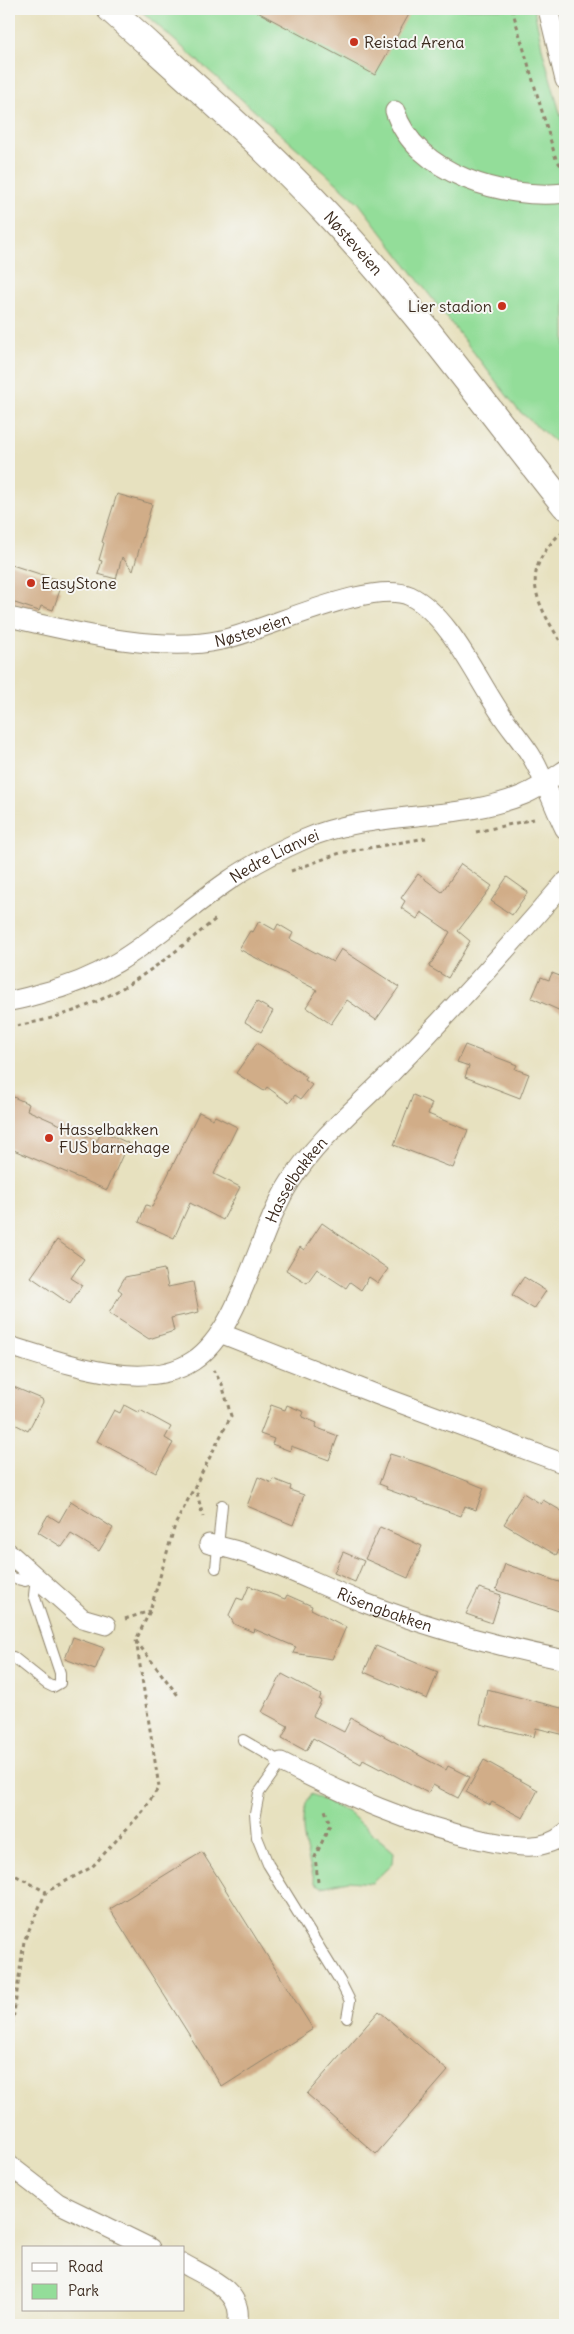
<svg xmlns="http://www.w3.org/2000/svg" width="574" height="2334" font-family="Delius,sans-serif">
<style>
.green{fill:#93dd99;stroke:#67845c}
.building{fill:#d1ad88}
.lines{fill:none;stroke-linecap:round;stroke-linejoin:round}
.lane-casing{stroke:#91866e;stroke-width:12}
.street-casing{stroke:#91866e;stroke-width:21}
.secondary-casing{stroke:#91866e;stroke-width:28}
.path{stroke:#91866e;stroke-width:3;stroke-dasharray:4 4;stroke-linecap:butt}
.lane{stroke:#fff;stroke-width:10}
.street{stroke:#fff;stroke-width:19}
.secondary{stroke:#fff;stroke-width:26}
.poi-dot{fill:#c8321e;stroke:#f6f6f2;stroke-width:2}
.labels{text-anchor:middle;stroke-width:4;stroke-linejoin:round;paint-order:stroke}
.poi-label{font-size:16px;fill:#3b2a1e;stroke:#f6f6f2;text-anchor:start}
.street-label{font-size:16px;fill:#3b2a1e;stroke:#f6f6f2}
</style>
<rect width="100%" height="100%" fill="#f6f6f2"/>
<filter id="ink" filterUnits="userSpaceOnUse"><feTurbulence type="fractalNoise" baseFrequency=".02" numOctaves="2"/><feDisplacementMap in="SourceGraphic" scale="10" xChannelSelector="R" yChannelSelector="G"/><feConvolveMatrix kernelMatrix="1 2 1 2 8 2 1 2 1" color-interpolation-filters="sRGB"/></filter>
<filter id="wash" filterUnits="userSpaceOnUse"><feTurbulence type="fractalNoise" baseFrequency=".0096" numOctaves="4" result="noise"/><feDisplacementMap in="SourceGraphic" scale="20" xChannelSelector="R" yChannelSelector="G"/><feGaussianBlur stdDeviation="1.12" result="paint"/><feColorMatrix in="noise" values="0 0 0 0 0 0 0 0 0 0 0 0 0 0 0 0 0 1.4 0 .05"/><feComposite in="paint" operator="in"/></filter>
<g filter="url(#wash)">
<rect width="100%" height="100%" fill="#e7e1bf"/>
<!-- green -->
<g class="green">
<path d="M139 9H534L543 52 565 131V442L560 446 518 410 358 202Z"/>
<path d="M311 1794 348 1812 394 1852 393 1863 372 1883 348 1881 322 1887 315 1883C308 1856 294 1820 311 1794Z"/>
</g>
<g id="blocks">
<!-- building -->
<g class="building">
<path d="M252 9H412L375 75Z"/>
<path d="M117 494 152 504 133 571 122 557 116 579 98 574 102 561 99 560 104 543 102 542Z"/>
<path d="M9 564 55 579 52 588 60 590 53 610 41 606 39 611 9 601Z"/>
<path d="M461 864 492 886 458 931 470 941 448 978 429 967 450 932 421 912 417 919 401 908 405 901 401 898 418 874 442 892Z"/>
<path d="M507 877 528 892 512 915 491 901Z"/>
<path d="M259 921 275 930 278 924 293 933 290 939 333 962 341 949 399 987 376 1020 347 1000 331 1024 306 1007 317 990 239 949 250 931 253 932Z"/>
<path d="M552 973 565 978V1013L532 998 541 977 549 980Z"/>
<path d="M257 1002 273 1011 261 1032 245 1022Z"/>
<path d="M257 1043 307 1077 305 1080 312 1085 301 1099 295 1095 289 1103 267 1087 264 1091 236 1073Z"/>
<path d="M465 1045 517 1065 515 1069 529 1074 520 1098 465 1077 469 1066 457 1062Z"/>
<path d="M9 1095 29 1104 27 1110 97 1141 102 1131 128 1143 107 1190 9 1148Z"/>
<path d="M413 1095 432 1103 428 1114 468 1130 453 1168 394 1145Z"/>
<path d="M199 1112 213 1119 215 1116 237 1127 214 1174 240 1187 223 1220 190 1203 174 1238 139 1222 146 1205 152 1207Z"/>
<path d="M322 1223 388 1269 378 1283 369 1277 361 1290 350 1282 346 1288 317 1269 307 1283 286 1270 300 1247 304 1250Z"/>
<path d="M57 1240 84 1259 71 1278 82 1285 70 1304 31 1277Z"/>
<path d="M164 1269 168 1287 193 1282 199 1312 171 1318 174 1331 149 1339 109 1313 122 1292 118 1289 125 1277Z"/>
<path d="M524 1277 546 1291 534 1309 512 1295Z"/>
<path d="M9 1385 42 1399 43 1402 28 1431 9 1421Z"/>
<path d="M124 1405 139 1413 140 1410 171 1427 165 1438 173 1443 156 1473 97 1441 114 1410 120 1413Z"/>
<path d="M271 1405 285 1410 287 1405 304 1412 302 1417 317 1423 315 1427 338 1436 329 1460 291 1446 290 1451 272 1444 274 1439 260 1434Z"/>
<path d="M390 1454 435 1468 484 1488 476 1510 465 1506 461 1516 386 1489 387 1487 379 1484Z"/>
<path d="M258 1477 272 1483 273 1479 291 1486 290 1490 304 1495 293 1525 247 1506Z"/>
<path d="M523 1493 541 1504 543 1500 565 1513V1539L556 1555 504 1524Z"/>
<path d="M71 1501 113 1528 99 1551 71 1534 62 1547 38 1532 48 1515 59 1522Z"/>
<path d="M380 1527 422 1546 408 1578 365 1559Z"/>
<path d="M343 1552 364 1561 355 1582 334 1573Z"/>
<path d="M505 1564 565 1584V1613L496 1590Z"/>
<path d="M249 1586 285 1599 287 1595 312 1606 311 1609 346 1627 332 1659 293 1653 296 1647 254 1629 253 1632 234 1624 229 1615 237 1598 243 1600Z"/>
<path d="M479 1588 501 1595 492 1623 466 1614Z"/>
<path d="M73 1637 104 1648 95 1670 65 1659Z"/>
<path d="M376 1646 438 1672 427 1699 364 1672Z"/>
<path d="M282 1674 321 1695 319 1700 321 1701 313 1716 344 1732 351 1718 446 1770 448 1766 470 1777 458 1798 433 1785 428 1793 381 1768 380 1769 363 1760 361 1764 313 1738 306 1751 282 1738 288 1726 262 1712Z"/>
<path d="M487 1689 565 1709V1735L536 1728 534 1737 480 1724Z"/>
<path d="M484 1760 538 1790 523 1818 492 1802 490 1805 466 1792Z"/>
<path d="M202 1852 313 2029 222 2087 110 1909Z"/>
<path d="M379 2011 448 2071 376 2154 307 2094Z"/>
</g>
</g>
</g>
<g filter="url(#ink)">
<use href="#blocks" fill-opacity="0" stroke="#91866e" stroke-width="1"/>
<g class="lines">
<!-- lane casing -->
<g class="lane-casing">
<g id="lane">
<path d="M216 1568 222 1505"/>
<path d="M9 1577 25 1581 36 1578 34 1595 60 1673V1683L53 1687 47 1684 13 1657"/>
<path d="M243 1740 281 1762 259 1793 255 1814 257 1837 268 1864 340 1981 350 2001 347 2018"/>
</g>
</g>
<!-- street casing -->
<g class="street-casing">
<g id="street">
<path d="M548 9 565 80"/>
<path d="M395 111C415 174 505 200 565 193"/>
<path id="s1" d="M9 617C71 631 159 654 221 640 265 631 371 578 410 596 449 615 477 679 501 714 510 728 521 740 530 754 544 776 553 805 565 829"/>
<path id="s2" d="M9 1001C20 1000 31 996 42 993 123 974 163 926 228 881 252 864 278 851 305 839 374 809 454 823 523 795 538 789 552 779 565 770"/>
<path d="M220 1333 378 1395 565 1464"/>
<path id="s3" d="M9 1346C60 1361 143 1394 193 1361 241 1330 258 1231 290 1182 316 1141 357 1107 391 1073 451 1011 509 947 565 882"/>
<path id="s4" d="M209 1544C263 1554 313 1583 365 1603 430 1628 497 1646 565 1660"/>
<path d="M9 1553 82 1618 106 1625"/>
<path d="M281 1762C348 1796 408 1824 482 1840 509 1845 543 1854 565 1833"/>
<path d="M9 2165 58 2203 150 2248"/>
<path d="M184 2264C205 2276 242 2290 238 2319"/>
</g>
</g>
<!-- secondary casing -->
<g class="secondary-casing">
<g id="secondary">
<path id="s5" d="M110 9C185 77 263 144 332 219 416 309 488 410 565 506"/>
</g>
</g>
<!-- path -->
<g class="path">
<path d="M512 9 556 159 565 171"/>
<path d="M563 531C516 574 537 603 565 649"/>
<path d="M476 832 534 819"/>
<path d="M291 871 340 853 426 838"/>
<path d="M9 1027C101 1013 147 975 217 918"/>
<path d="M195 1485 203 1517"/>
<path d="M125 1619 150 1611"/>
<path d="M136 1641 180 1698"/>
<path d="M9 1872 46 1892"/>
<path d="M318 1882 315 1857 330 1825 324 1807"/>
<path d="M9 2049 24 1941 46 1892 92 1867 143 1811 159 1787 136 1640 150 1611 175 1525 231 1416 222 1384 213 1370"/>
</g>
<!-- lane -->
<use href="#lane" class="lane"/>
<!-- street -->
<use href="#street" class="street"/>
<!-- secondary -->
<use href="#secondary" class="secondary"/>
</g>
</g>
<!-- markers -->
<g class="poi-dot">
<circle cx="354" cy="42" r="5"/>
<circle cx="502" cy="306" r="5"/>
<circle cx="31" cy="583" r="5"/>
<circle cx="49" cy="1138" r="5"/>
</g>
<g class="labels">
<!-- poi labels -->
<g class="poi-label">
<text x="364" y="48">Reistad Arena</text>
<text x="492" y="312" text-anchor="end">Lier stadion</text>
<text x="41" y="589">EasyStone</text>
<text x="59" y="1135">Hasselbakken<tspan x="59" dy="18">FUS barnehage</tspan></text>
</g>
<!-- street labels -->
<g class="street-label">
<text dy="6" stroke="none"><textPath href="#s5" startOffset="338">Nøsteveien</textPath></text>
<text dy="6" stroke="none"><textPath href="#s1" startOffset="248">Nøsteveien</textPath></text>
<text dy="6" stroke="none"><textPath href="#s2" startOffset="306">Nedre Lianvei</textPath></text>
<text dy="6" stroke="none"><textPath href="#s3" startOffset="401">Hasselbakken</textPath></text>
<text dy="6" stroke="none"><textPath href="#s4" startOffset="188">Risengbakken</textPath></text>
</g>
</g>
<!-- margin -->
<rect width="574" height="2334" fill="none" stroke="#f6f6f2" stroke-width="30"/>
<!-- legend -->
<rect x="22" y="2246" width="162" height="65" fill="#f6f6f2" stroke="#aba49d"/>
<rect x="32" y="2263" width="25" height="8" fill="#ffffff" stroke="#aba49d"/>
<text x="68" y="2272" font-size="15" fill="#3b2a1e">Road</text>
<rect x="32" y="2284" width="25" height="15" fill="#93dd99" stroke="#aba49d"/>
<text x="68" y="2296" font-size="15" fill="#3b2a1e">Park</text>
</svg>
